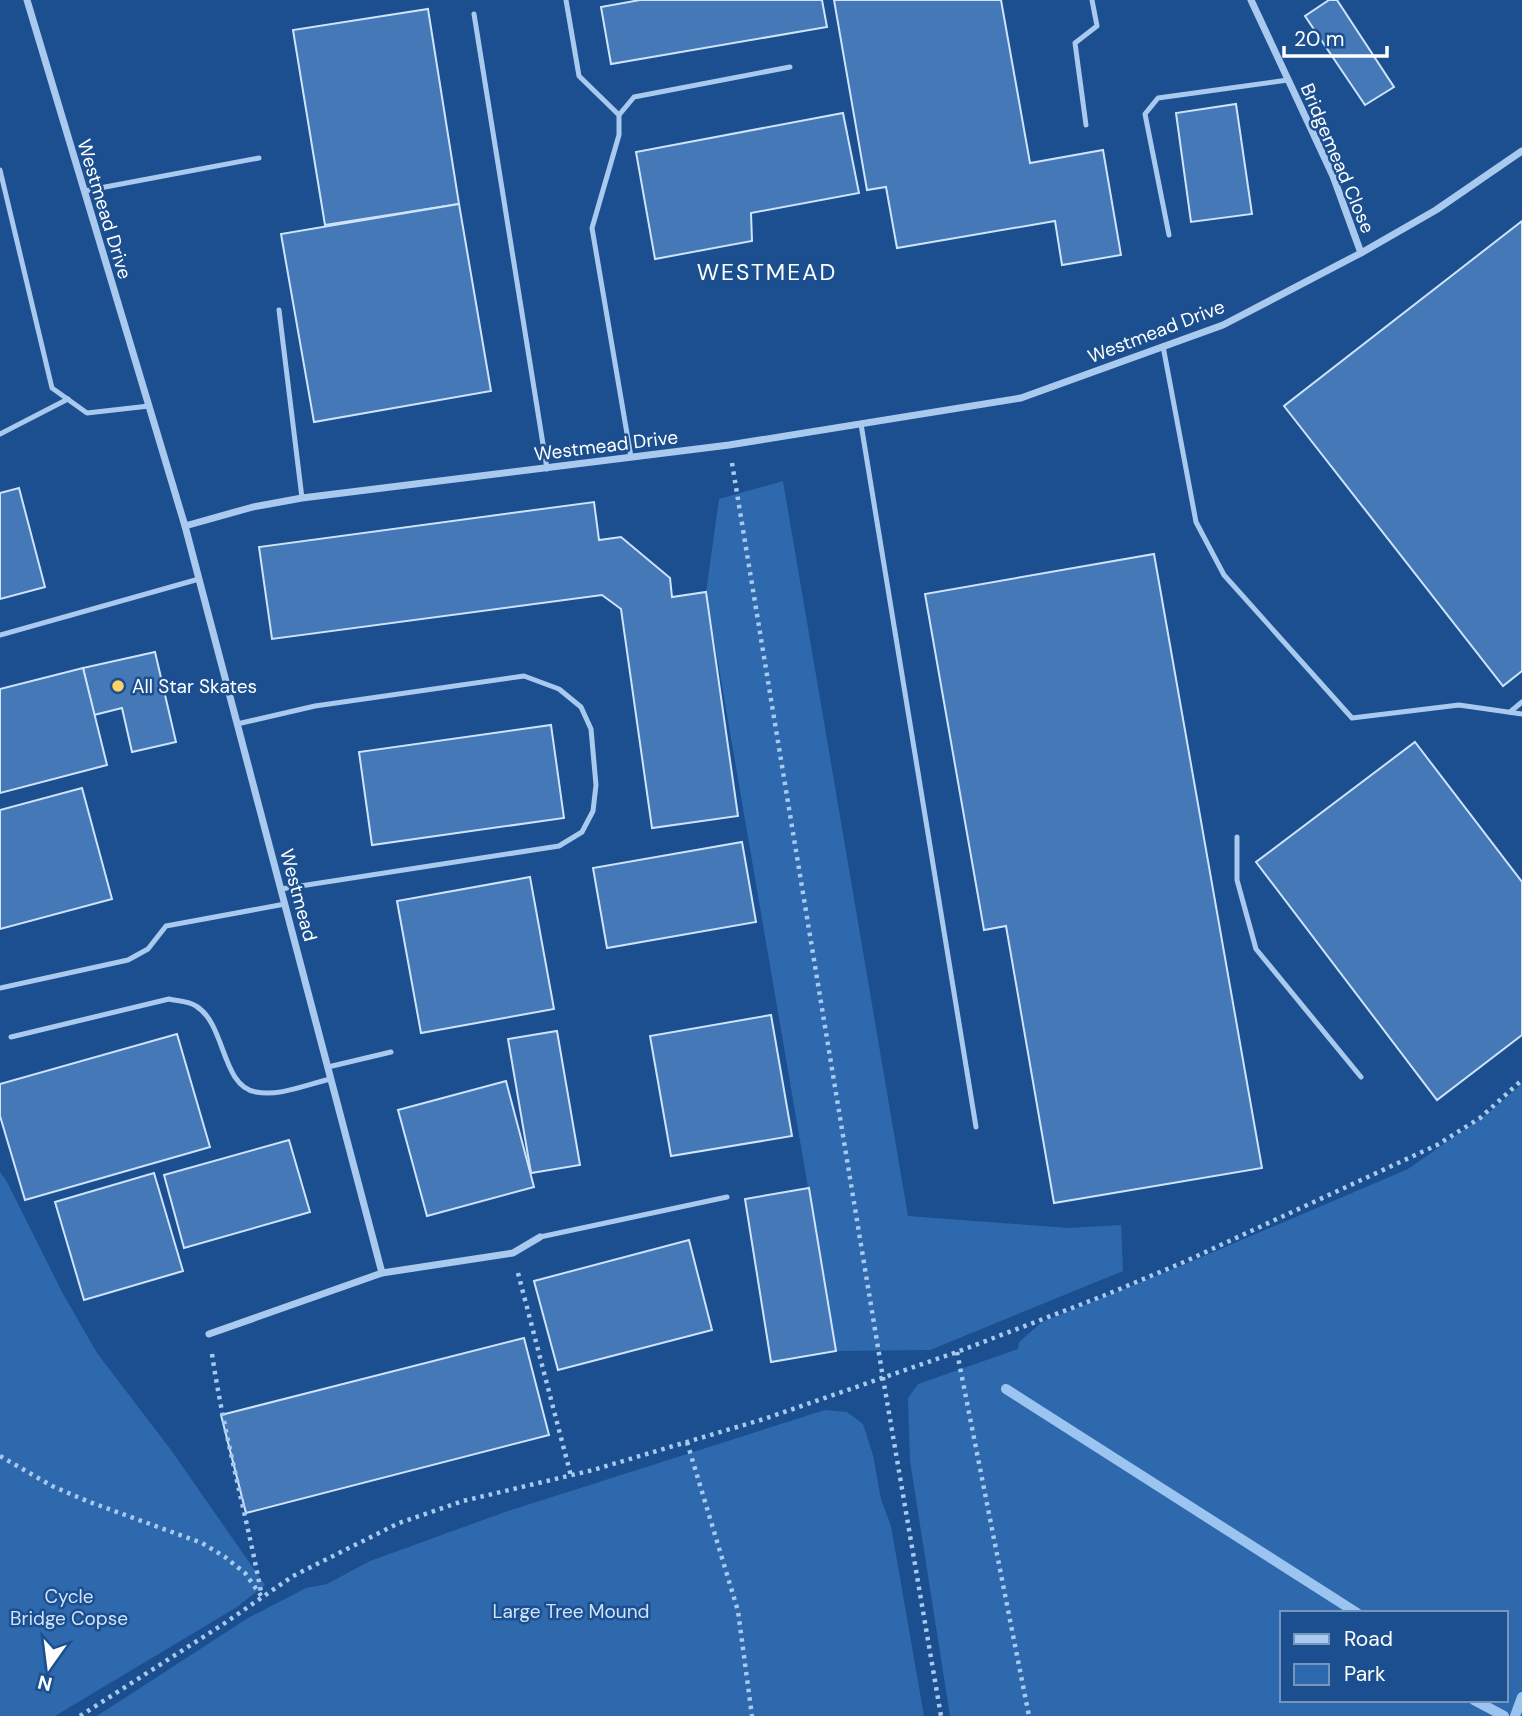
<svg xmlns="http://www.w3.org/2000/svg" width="1522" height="1716" font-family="'DM Sans',sans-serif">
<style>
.green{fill:#2e69ad;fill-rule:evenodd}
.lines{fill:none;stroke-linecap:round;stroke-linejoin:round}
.stream{stroke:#9cc4f0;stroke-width:10}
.building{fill:#4478b7;stroke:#cfe3fa;stroke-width:2}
.path{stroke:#a9c9ee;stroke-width:4.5;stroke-dasharray:3.5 5;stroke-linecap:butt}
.service{stroke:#a9c9ee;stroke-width:5}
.minor{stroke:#a9c9ee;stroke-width:7}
.poi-dot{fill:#ffd166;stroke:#1b4f8f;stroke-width:2.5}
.labels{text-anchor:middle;stroke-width:5;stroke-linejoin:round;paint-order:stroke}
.street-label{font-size:19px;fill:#fff;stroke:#1b4f8f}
.poi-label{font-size:19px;fill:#fff;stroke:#1b4f8f;text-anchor:start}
.park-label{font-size:19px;fill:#cfe3fa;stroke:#1b4f8f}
.quarter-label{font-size:23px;letter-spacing:2px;fill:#fff;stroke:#1b4f8f}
</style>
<rect width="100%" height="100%" fill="#1b4f8f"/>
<!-- green -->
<g class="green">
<path d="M783 481 908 1216 1069 1228 1121 1225 1123 1271 930 1350 836 1351 706 592 719 499Z"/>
<path d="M1522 1084V1716H950L910 1461 908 1398 918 1384 1018 1349 1019 1342 1042 1322 1183 1265 1408 1169 1491 1111ZM1282 1613H1506V1700H1282Z"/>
<path d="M0 1172 6 1180 62 1292 97 1353 171 1450 265 1585 237 1607 55 1716H0Z"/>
<path d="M825 1410 847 1412 863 1424 873 1455 881 1499 891 1526 924 1716H97L248 1618 306 1588 327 1584 370 1561 505 1512Z"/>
</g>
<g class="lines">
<!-- stream -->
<g class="stream">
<path d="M1006 1389 1357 1613"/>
<path d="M1474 1700 1504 1716"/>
<path d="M1515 1716 1522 1697"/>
</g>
</g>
<!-- building -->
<g class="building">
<path d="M640 0H822L827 27 611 64 601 7Z"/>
<path d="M834 0H1001L1030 163 1103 150 1121 255 1062 265 1055 221 897 248 886 187 867 190Z"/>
<path d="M1329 0H1337L1394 87 1365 105 1305 16Z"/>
<path d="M428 9 459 204 325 225 293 30Z"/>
<path d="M1236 104 1252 214 1191 222 1176 113Z"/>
<path d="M843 113 859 193 751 213 752 241 655 259 636 152Z"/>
<path d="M459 204 491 391 314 422 281 234Z"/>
<path d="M1522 221V671L1503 686 1284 406Z"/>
<path d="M19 488 45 587 0 599V493Z"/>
<path d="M594 502 599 540 621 537 670 578 672 597 706 592 738 816 652 828 621 609 602 595 272 639 259 547Z"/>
<path d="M1154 554 1262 1168 1054 1203 1006 926 984 930 925 594Z"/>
<path d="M155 652 176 742 132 752 122 708 94 715 83 668Z"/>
<path d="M83 668 107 765 0 793V689Z"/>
<path d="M551 725 564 818 372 845 359 752Z"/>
<path d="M1415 742 1522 882V1035L1437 1100 1256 862Z"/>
<path d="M82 788 112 899 0 929V810Z"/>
<path d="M742 842 756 922 607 948 593 868Z"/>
<path d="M530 877 554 1009 421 1033 397 901Z"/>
<path d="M771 1015 792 1136 671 1156 650 1036Z"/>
<path d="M557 1031 580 1165 531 1173 508 1039Z"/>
<path d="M177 1034 210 1147 25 1200 0 1116V1084Z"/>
<path d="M506 1081 534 1187 427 1216 398 1110Z"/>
<path d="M289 1140 310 1212 184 1248 164 1175Z"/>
<path d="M154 1173 183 1271 84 1300 55 1202Z"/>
<path d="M809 1188 836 1351 771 1362 745 1199Z"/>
<path d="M689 1240 712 1330 558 1370 534 1281Z"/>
<path d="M524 1338 549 1435 246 1513 221 1415Z"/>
</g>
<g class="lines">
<!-- path -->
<g class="path">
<path d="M732 463 883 1378 941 1716"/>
<path d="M518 1273 571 1476"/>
<path d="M957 1352 1029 1716"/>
<path d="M212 1354C224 1435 246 1513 261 1592"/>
<path d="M687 1442 738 1611 752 1716"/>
<path d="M0 1456 52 1486 87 1501 202 1543 225 1557 245 1573 262 1597"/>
<path d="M80 1716 222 1625 293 1576 399 1523 463 1501 593 1470 764 1419 957 1352 1103 1296 1184 1262 1437 1145 1480 1118 1522 1080"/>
</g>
<!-- service -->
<g class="service">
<path d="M566 0 579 76 619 115"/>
<path d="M474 14 547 469"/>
<path d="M1086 125 1075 43 1097 26 1092 0"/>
<path d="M0 170 52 388 87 413 149 406"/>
<path d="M84 191 259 158"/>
<path d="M1169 235 1145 114 1158 98 1288 80"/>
<path d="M279 310 302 498"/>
<path d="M1163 346 1196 522 1224 575 1352 718 1459 705 1522 714"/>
<path d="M861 424 976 1127"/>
<path d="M0 434 68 399"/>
<path d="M631 457 592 228 619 135V115L634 97 790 67"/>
<path d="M0 635 199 579"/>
<path d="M1510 712 1522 702"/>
<path d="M237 724 315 706 524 676 559 689 581 707 591 729 596 785 593 811 582 832 559 846 281 889"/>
<path d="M1237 837V880L1256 949 1361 1077"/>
<path d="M0 988 128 960 148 949 166 926 285 904"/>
<path d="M11 1037 169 999C177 1001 189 1001 196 1006 226 1024 221 1086 256 1092 279 1097 308 1084 331 1079"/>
<path d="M328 1067 391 1052"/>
<path d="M540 1237 727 1197"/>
</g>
<!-- minor -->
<g class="minor">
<path d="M27 0 185 526 253 507 302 498 729 445 1021 398 1223 325 1361 253 1436 210 1522 151"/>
<path d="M1251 0 1333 176 1361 253"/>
<path d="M185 526 382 1273 513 1253 540 1237"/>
<path d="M209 1334 382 1273"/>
</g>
</g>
<!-- markers -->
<circle class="poi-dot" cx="118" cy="686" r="7"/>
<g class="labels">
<!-- street labels -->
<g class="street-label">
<text transform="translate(1338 158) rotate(67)" y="7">Bridgemead Close</text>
<text transform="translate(105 209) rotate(73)" y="7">Westmead Drive</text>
<text transform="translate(1156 331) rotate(-21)" y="7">Westmead Drive</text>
<text transform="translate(606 445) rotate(-7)" y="7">Westmead Drive</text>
<text transform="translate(299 895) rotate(75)" y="7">Westmead</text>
</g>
<!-- poi labels -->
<g class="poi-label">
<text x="132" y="693">All Star Skates</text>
</g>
<!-- park labels -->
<g class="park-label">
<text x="69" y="1603">Cycle<tspan x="69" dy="22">Bridge Copse</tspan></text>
<text x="571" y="1618">Large Tree Mound</text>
</g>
<!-- quarter labels -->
<g class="quarter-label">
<text x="767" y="280">WESTMEAD</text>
</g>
</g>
<!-- legend -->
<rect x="1280" y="1611" width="228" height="91" fill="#1b4f8f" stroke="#7695bc" stroke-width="2"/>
<rect x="1294" y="1634" width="35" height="10" fill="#a9c9ee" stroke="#7695bc" stroke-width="2"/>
<text x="1344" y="1646" font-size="21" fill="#ffffff">Road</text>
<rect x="1294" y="1664" width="35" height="21" fill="#2e69ad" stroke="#7695bc" stroke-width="2"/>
<text x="1344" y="1681" font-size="21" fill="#ffffff">Park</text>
<!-- north arrow -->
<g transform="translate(49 1667) rotate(194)" stroke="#1b4f8f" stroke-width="5" paint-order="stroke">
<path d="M0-5L12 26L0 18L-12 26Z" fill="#ffffff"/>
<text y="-10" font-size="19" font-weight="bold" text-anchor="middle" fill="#ffffff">N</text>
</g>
<!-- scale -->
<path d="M1284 46v10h103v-10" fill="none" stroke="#ffffff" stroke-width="3.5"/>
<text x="1294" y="46" font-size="21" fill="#ffffff" stroke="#1b4f8f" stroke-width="5" paint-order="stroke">20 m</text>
</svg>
